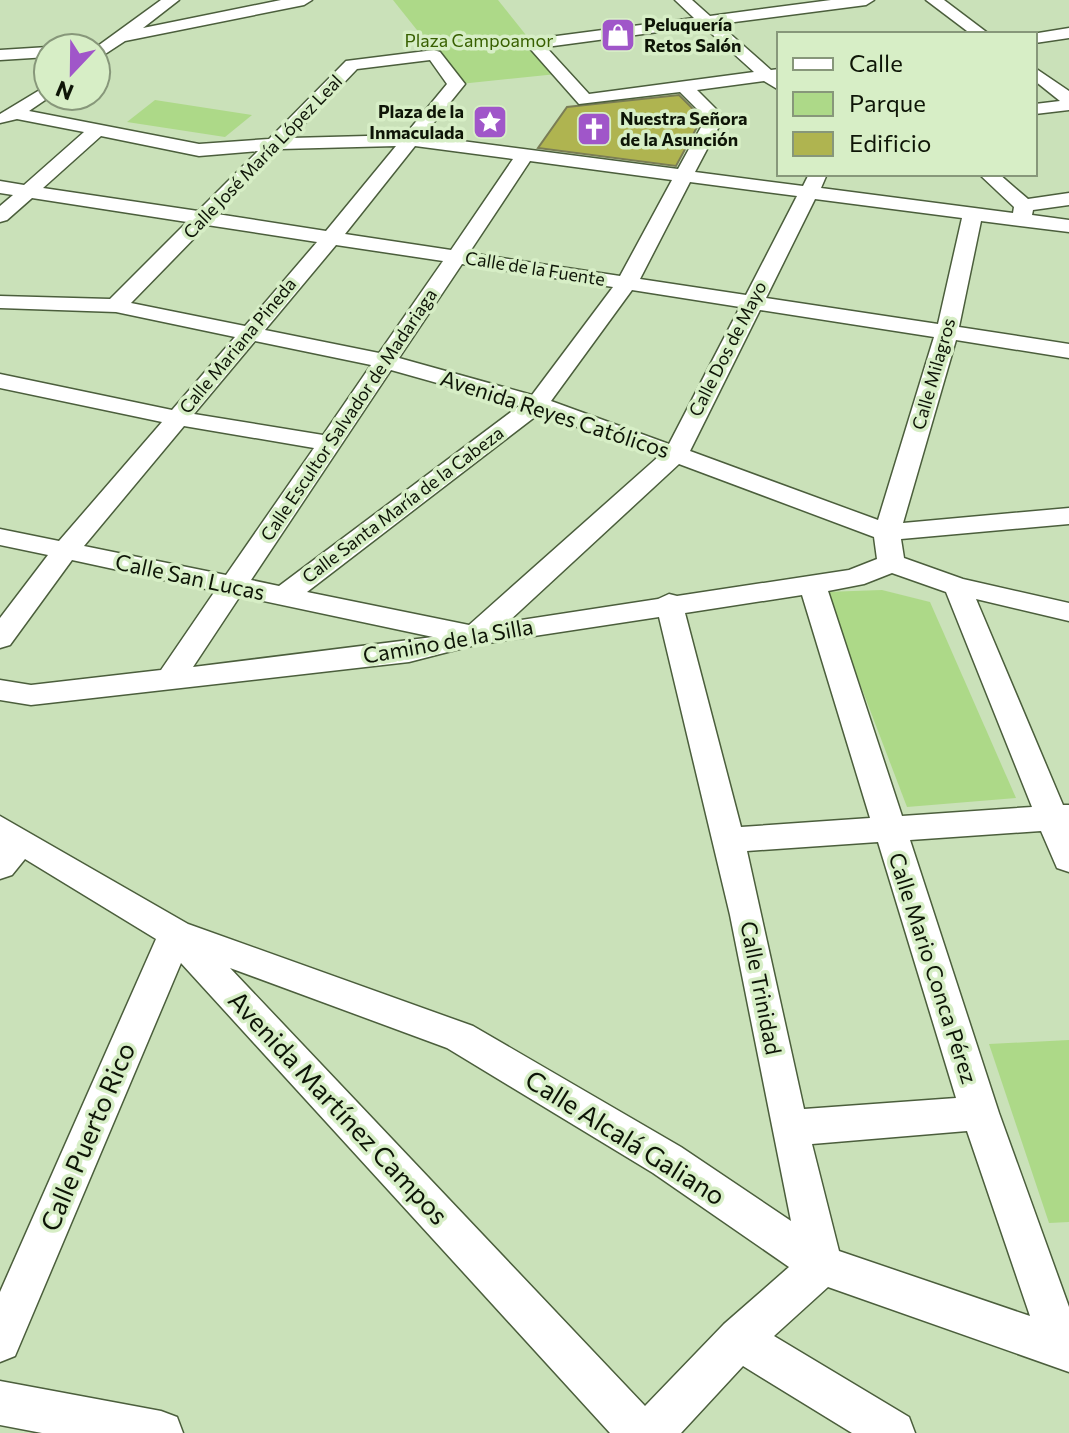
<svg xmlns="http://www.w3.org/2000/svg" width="1069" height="1433" font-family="Commissioner,sans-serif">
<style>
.green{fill:#add988}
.building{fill:#afb450;stroke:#7a7d55;stroke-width:2}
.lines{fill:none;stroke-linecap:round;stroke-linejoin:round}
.minor-casing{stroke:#4b5e3c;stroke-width:3}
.minor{fill:#fff;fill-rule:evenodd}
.labels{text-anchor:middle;stroke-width:7;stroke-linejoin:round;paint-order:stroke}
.far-poi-label{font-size:18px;font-weight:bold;fill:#0e1507;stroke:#d7eec6;text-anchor:start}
.far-park-label{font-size:18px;fill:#386000;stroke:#d7eec6}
.far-street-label{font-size:18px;fill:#0e1507;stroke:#d7eec6}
.street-label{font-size:22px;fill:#0e1507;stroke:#d7eec6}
.near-street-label{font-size:26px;fill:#0e1507;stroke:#d7eec6}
</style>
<rect width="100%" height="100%" fill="#cae1b9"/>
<!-- green -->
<g class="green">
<path d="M393 0H498L557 74 460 84Z"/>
<path d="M155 100 252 115 225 137 127 122Z"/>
<path d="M882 590 930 602 1016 798 907 807 825 592Z"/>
<path d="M1069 1040V1222L1049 1223 989 1044Z"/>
</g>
<!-- building -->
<path class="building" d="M679 95 702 118 676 166 538 148 567 107Z"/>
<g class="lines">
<!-- minor casing -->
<g class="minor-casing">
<g id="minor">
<path d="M161 0H179L143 28 281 0H312L304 5 125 41 96 60 95 48Z"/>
<path d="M675 0H692L710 16 831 0H874L866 5 719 24 771 70 779 69V90L764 81 697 90 724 117 695 172 803 186 809 174H827L821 188 1013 213 1014 207 979 174H999L1028 199 1069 193V205L1033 210 1032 215 1069 220V232L981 221 959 327 1069 344V358L956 340 903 523 1069 508V524L901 539 904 558 963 579 1069 603V621L976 599 1063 805H1069V872L1057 868 1041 831 910 840 999 1113 1069 1307V1372L828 1287 774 1336 909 1417 915 1433H852L743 1366 681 1433H610L181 963 15 1356 0 1362V1292L156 939 25 859 12 875 0 879V816L188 924 473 1026 681 1147 791 1221 730 915 659 617 475 645 409 662 31 705 0 700V680L31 685 161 670 215 591 72 560 10 645 0 648V618L48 555 0 545V529L59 541 162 422 0 388V374L172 410 235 337 116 312 0 308V296L110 299 187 222 32 198 7 220 0 222V206L13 195 0 193V181L24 185 84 132 17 119 0 123V114L48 85 51 96 29 111 199 144 269 139 346 61 434 50 440 52 465 84 423 136 678 169 706 118 680 92 579 104 526 44 534 39 694 18ZM703 26 754 72 589 94 546 47ZM430 60 447 84 405 135 291 138 357 69ZM101 136 199 156 258 151 198 211 43 188ZM396 146 326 231 217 214 280 149ZM415 146 513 159 451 250 345 234ZM530 161 672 180 620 276 469 253ZM690 182 797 196 746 295 640 279ZM815 199 962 218 938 324 766 298ZM207 225 317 242 245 326 131 303ZM336 245 443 261 379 353 265 330ZM462 264 613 287 532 395 399 358ZM632 290 740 307 669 444 551 401ZM760 310 934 337 878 520 690 451ZM255 341 371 365 323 435 194 414ZM391 370 519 406 279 586 251 580ZM540 413 658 457 469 625 307 592ZM184 426 314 448 226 575 84 546ZM679 464 874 537 877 559 849 570 677 596 669 594 658 599 508 622ZM892 573 946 592 1032 807 902 816 828 591 864 584ZM802 595 870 818 741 827 685 613ZM240 596 433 637 193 667ZM878 842 956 1098 804 1109 747 851ZM230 968 447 1048 653 1173 789 1267 724 1324 645 1406ZM967 1131 1030 1316 839 1251 812 1144Z"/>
<path d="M926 0H944L989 34H971Z"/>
<path d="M1069 28V38L1035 43V34H1032Z"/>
<path d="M48 47 52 48H48V57L0 60V50Z"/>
<path d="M1035 68 1069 91V110L1035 114V104L1060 101 1035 81Z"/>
<path d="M0 1381 161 1411 177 1417 183 1433H42L0 1425Z"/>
</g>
</g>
<!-- minor -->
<use href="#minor" class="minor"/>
</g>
<!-- icons -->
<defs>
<g id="shop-square" transform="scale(1.8)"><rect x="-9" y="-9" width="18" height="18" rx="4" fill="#a056c9" stroke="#d7eec6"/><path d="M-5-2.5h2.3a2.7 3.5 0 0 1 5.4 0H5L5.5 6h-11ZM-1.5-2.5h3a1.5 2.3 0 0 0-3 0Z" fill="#fff"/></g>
<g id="sight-square" transform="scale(1.8)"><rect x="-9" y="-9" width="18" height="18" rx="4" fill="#a056c9" stroke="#d7eec6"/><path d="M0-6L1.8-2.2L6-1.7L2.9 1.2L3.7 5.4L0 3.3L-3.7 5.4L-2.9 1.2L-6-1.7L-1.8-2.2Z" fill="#fff"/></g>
<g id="church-square" transform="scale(1.8)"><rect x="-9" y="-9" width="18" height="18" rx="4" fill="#a056c9" stroke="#d7eec6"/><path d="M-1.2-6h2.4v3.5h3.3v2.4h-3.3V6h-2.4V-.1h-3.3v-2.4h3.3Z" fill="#fff"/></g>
</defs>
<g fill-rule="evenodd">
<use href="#shop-square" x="618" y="35"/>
<use href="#sight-square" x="490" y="122"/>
<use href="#church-square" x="594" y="129"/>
</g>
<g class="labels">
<!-- far-poi labels -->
<g class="far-poi-label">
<text x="644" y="31">Peluquería<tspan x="644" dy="21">Retos Salón</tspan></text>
<text x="464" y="118" text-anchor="end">Plaza de la<tspan x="464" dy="21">Inmaculada</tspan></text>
<text x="620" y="125">Nuestra Señora<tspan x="620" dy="21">de la Asunción</tspan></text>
</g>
<!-- far-park labels -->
<g class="far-park-label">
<text x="479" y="47">Plaza Campoamor</text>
</g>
<!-- far-street labels -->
<g class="far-street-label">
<text transform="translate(263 157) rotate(-46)" y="6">Calle José María López Leal</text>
<text transform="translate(535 269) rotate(9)" y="6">Calle de la Fuente</text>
<text transform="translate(238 346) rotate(-50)" y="6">Calle Mariana Pineda</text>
<text transform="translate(728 349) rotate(-63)" y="6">Calle Dos de Mayo</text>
<text transform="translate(934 374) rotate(-74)" y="6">Calle Milagros</text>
<text transform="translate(349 415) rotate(-56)" y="6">Calle Escultor Salvador de Madariaga</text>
<text transform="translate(403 505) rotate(-37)" y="6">Calle Santa María de la Cabeza</text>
</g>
<!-- street labels -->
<g class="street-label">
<text transform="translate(555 414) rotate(18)" y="8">Avenida Reyes Católicos</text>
<text transform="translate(190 577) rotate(12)" y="8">Calle San Lucas</text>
<text transform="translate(448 641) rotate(-10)" y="8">Camino de la Silla</text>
<text transform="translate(933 968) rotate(72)" y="8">Calle Mario Conca Pérez</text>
<text transform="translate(761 988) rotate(79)" y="8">Calle Trinidad</text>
</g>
<!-- near-street labels -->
<g class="near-street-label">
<text transform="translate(338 1108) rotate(47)" y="9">Avenida Martínez Campos</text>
<text transform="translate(88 1137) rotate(-67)" y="9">Calle Puerto Rico</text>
<text transform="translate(625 1138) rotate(32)" y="9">Calle Alcalá Galiano</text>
</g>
</g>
<!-- legend -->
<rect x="777" y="32" width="260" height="144" fill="#d7eec6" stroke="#87977a" stroke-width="2"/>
<rect x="793" y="58" width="40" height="12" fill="#ffffff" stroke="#87977a" stroke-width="2"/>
<text x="849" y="72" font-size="24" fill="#0e1507">Calle</text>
<rect x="793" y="92" width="40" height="24" fill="#add988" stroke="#87977a" stroke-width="2"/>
<text x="849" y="112" font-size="24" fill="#0e1507">Parque</text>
<rect x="793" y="132" width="40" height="24" fill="#afb450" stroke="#87977a" stroke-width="2"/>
<text x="849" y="152" font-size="24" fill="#0e1507">Edificio</text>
<!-- north arrow -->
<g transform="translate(72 72) rotate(202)"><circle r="38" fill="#d7eec6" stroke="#87977a" stroke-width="2"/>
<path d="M0-6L14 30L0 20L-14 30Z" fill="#a056c9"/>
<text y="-12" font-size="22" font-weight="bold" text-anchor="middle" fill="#0e1507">N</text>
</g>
</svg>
